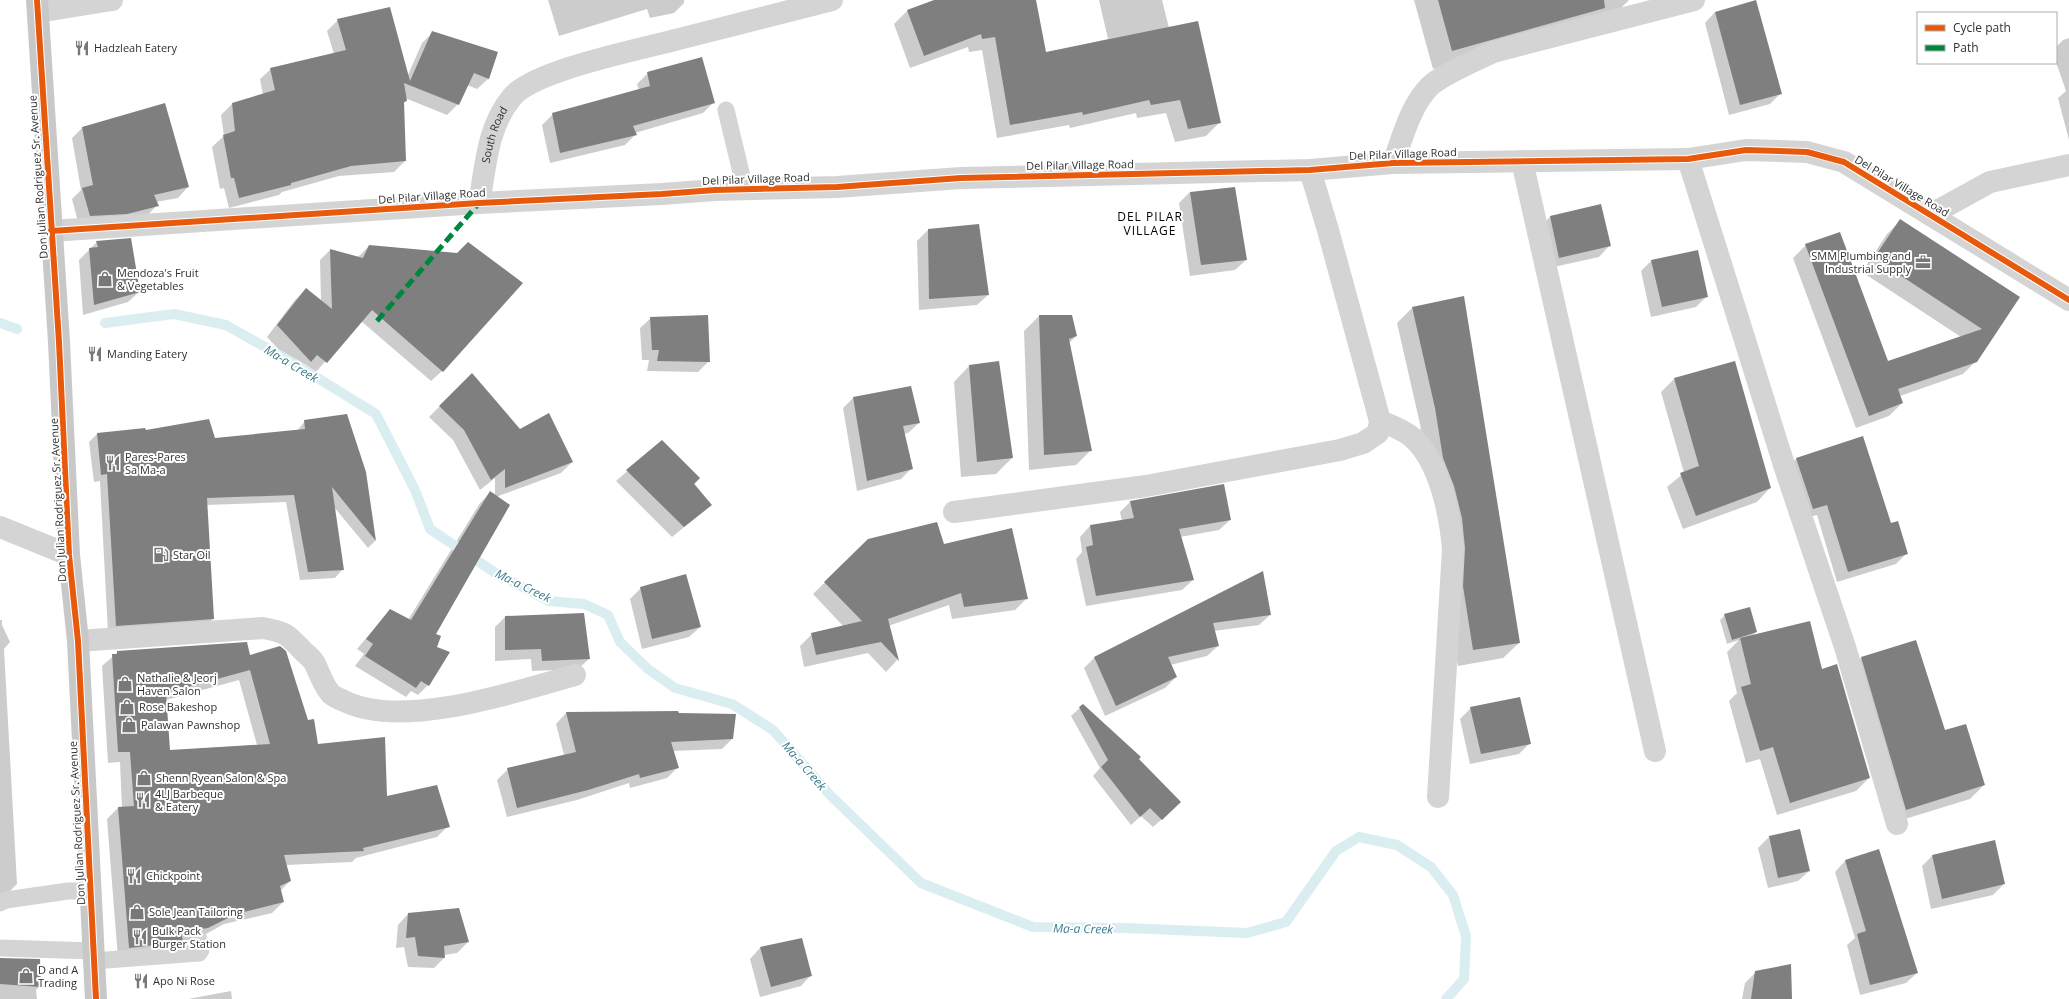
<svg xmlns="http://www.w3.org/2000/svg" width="2069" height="999" font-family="'Open Sans',sans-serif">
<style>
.shadow{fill:#0003;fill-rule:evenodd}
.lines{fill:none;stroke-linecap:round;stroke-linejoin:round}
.stream{stroke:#daeef2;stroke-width:10}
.building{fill:#7f7f7f;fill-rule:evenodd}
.lane{stroke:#d4d4d4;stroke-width:17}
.street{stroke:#d4d4d4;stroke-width:22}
.primary{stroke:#c8c8c8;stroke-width:22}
.quiet{stroke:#00873e;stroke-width:5;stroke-dasharray:10 5;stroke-linecap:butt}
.cycleway-casing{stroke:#fff;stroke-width:8}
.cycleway{stroke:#e8590c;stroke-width:6}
.labels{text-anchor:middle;stroke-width:4;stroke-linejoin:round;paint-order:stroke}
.poi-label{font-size:11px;fill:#303030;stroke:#fff;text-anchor:start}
.street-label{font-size:11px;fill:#303030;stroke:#fff}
.neighbourhood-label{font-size:12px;letter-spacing:1px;fill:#000;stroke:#fff}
.water-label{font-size:12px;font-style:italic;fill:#3a7d8c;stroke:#fff}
</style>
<rect width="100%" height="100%" fill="#fff"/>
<!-- shadow -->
<g class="shadow">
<path d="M548 0H684V3L674 13 650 18 647 9 559 36Z"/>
<path d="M936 0H1035L1045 53 1108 39 1099 0H1162L1169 28 1220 122 1206 136 1175 142 1166 113 1137 118 1136 113 1070 128 1069 125 997 138 982 50 969 52 968 47 910 68 894 24 907 11Z"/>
<path d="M1414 0H1629L1610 19 1433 69Z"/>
<path d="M1715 12 1780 94 1770 104 1729 115 1705 23Z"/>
<path d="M338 20 408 75 422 43 433 32 496 53 488 79 477 89 467 85 458 104 447 115 405 98 406 101 403 104 405 161 394 172 339 176 282 192 279 195 229 208 224 188 220 189 212 147 224 136 221 115 232 104 263 95 260 79 271 69 334 54 327 31Z"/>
<path d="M2069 38V140L2058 98 2066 91 2056 62V47L2063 40Z"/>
<path d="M648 73 714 102 703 113 635 133V135L625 145 550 163 542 125 553 114 639 90 637 84Z"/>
<path d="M82 128 188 187 178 198 156 202 157 205 147 216 79 226 72 199 81 190 72 138Z"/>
<path d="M1190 192 1246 260 1235 270 1190 276 1179 203Z"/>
<path d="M1550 217 1609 246 1599 257 1549 268 1540 227Z"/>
<path d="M1900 221 2018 297 1976 361 1963 374 1900 396 1902 403 1889 416 1856 428 1793 258 1806 245 1887 363 1961 337 1862 272 1887 234Z"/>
<path d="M978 225 988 295 977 305 919 310 917 241 928 230Z"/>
<path d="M97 242 139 292 128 302 83 315 79 260Z"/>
<path d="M369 246 442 371 431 381 361 321 315 373 306 365 299 371 267 337 295 300 306 289 321 301 320 260 330 250 358 257Z"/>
<path d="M1651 261 1707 296 1696 307 1651 317 1641 271Z"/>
<path d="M1412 308 1519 643 1503 658 1458 666 1448 603 1450 564 1428 474 1420 424 1397 323Z"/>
<path d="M1039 316H1071L1076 336 1069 343 1091 450 1076 465 1029 470 1024 331Z"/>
<path d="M651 318 709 361 698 372 647 371 649 360H642L640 328Z"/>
<path d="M969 366 1012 458 996 474 961 477 954 382Z"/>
<path d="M472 374 519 430 572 462 561 473 496 497 435 634 436 648 428 685 418 695 411 691 406 697 355 666 364 654 357 649 390 610 408 620 480 503 490 493 495 496V478L480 490 453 440 429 417Z"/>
<path d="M1674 379 1770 488 1757 502 1683 529 1667 487 1684 473 1661 392Z"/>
<path d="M853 398 919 423 908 433 904 434 912 468 901 479 857 491 843 408Z"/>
<path d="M305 421 365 472 375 541 368 548 334 507 342 570 335 578 300 580 286 502 206 505 213 619 205 626 108 633 100 481 94 482 89 442 97 434 144 429 145 431 214 439 297 431Z"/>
<path d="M662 441 711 505 672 537 616 481Z"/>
<path d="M1797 458 1891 525 1907 553 1896 564 1837 582 1817 515 1802 519 1786 469Z"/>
<path d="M1130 502 1230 520 1219 530 1180 537 1193 580 1182 590 1086 606 1076 559 1082 552 1080 537 1090 526 1122 521 1120 512Z"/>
<path d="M869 539 943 546 1027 598 1015 610 952 619 949 605 888 626 897 660 886 672 868 653 804 667 800 646 812 634 844 627 813 594Z"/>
<path d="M1262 573 1270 615 1259 625 1214 631 1218 646 1207 656 1170 665 1176 677 1165 688 1105 716 1084 668 1094 658Z"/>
<path d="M641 588 700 627 689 637 642 649 630 599Z"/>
<path d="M1725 615 1756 632 1752 636 1821 670 1869 778 1856 791 1777 815 1760 759 1746 763 1729 701 1737 693 1727 652 1739 640 1727 644 1720 620Z"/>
<path d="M506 616 589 659 578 669 532 671 531 659 495 661V627Z"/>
<path d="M0 620H2V625L10 642 4 649 17 884 0 901Z"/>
<path d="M118 652 250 656 307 721 317 745 386 797 448 826 437 837 356 858 352 862 286 865 290 881 280 891 283 902 272 913 224 924 197 939 182 941 171 953 118 959 107 819 118 808H122L120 762 108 763 102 666ZM239 680 257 745 169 751 166 700Z"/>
<path d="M1861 658 1944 732 1984 785 1970 799 1892 823 1848 672Z"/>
<path d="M1083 705 1140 757 1138 759 1171 811 1153 827 1141 816 1131 825 1093 776 1100 768 1071 716Z"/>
<path d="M1471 708 1530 743 1519 754 1470 764 1460 719Z"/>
<path d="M566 713 678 714 732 739 722 749 673 751 677 768 667 778 630 788 629 783 577 800 507 817 497 780 508 769 564 755 556 724Z"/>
<path d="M1799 830 1809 871 1798 881 1768 888 1758 848 1769 837Z"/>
<path d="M1879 851 1917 973 1906 983 1860 995 1847 945 1855 938 1835 872 1845 861Z"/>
<path d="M1932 856 2004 884 1993 895 1931 909 1922 866Z"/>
<path d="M408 914 468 942 457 953 444 955V958L434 968 408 967 404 947 396 948 398 925Z"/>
<path d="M760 948 811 975 801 986 760 997 750 959Z"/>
<path d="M0 961 40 986 36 990 37 999H0Z"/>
<path d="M1756 972 1791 999H1742L1745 983Z"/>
<path d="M231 991 232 999H188Z"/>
</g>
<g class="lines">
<!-- stream -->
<g class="stream">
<path d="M0 323 17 329"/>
<path d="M105 323 174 314 226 325 295 364 376 414 415 490 430 529 494 572 549 601 584 604 608 615 620 642 648 669 675 688 732 704 773 730 830 795 921 883 1033 927 1126 928 1247 933 1286 922 1336 851 1359 837 1397 845 1431 867 1453 895 1466 936 1464 979 1446 999"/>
</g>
</g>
<!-- building -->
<g class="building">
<path d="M934 0H1036L1046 52 1198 21 1221 123 1188 129 1180 100 1151 105 1149 100 1083 115 1082 112 1010 125 995 37 982 39 981 34 924 56 907 10Z"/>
<path d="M1438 0H1604L1605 8 1452 51Z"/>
<path d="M1756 0 1782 94 1740 105 1715 12Z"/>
<path d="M390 7 410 81 432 31 498 52 489 79 474 73 459 105 404 83 407 101 404 102 406 161 351 166 291 183V185L239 198 234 178H231L223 135 235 131 232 103 275 90 270 68 346 50 337 19Z"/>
<path d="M702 57 715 103 633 126 637 135 560 153 552 113 650 86 647 72Z"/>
<path d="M165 103 189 187 154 195 159 206 127 214 90 216 82 188 93 185 82 127Z"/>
<path d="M1235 187 1247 260 1201 265 1190 192Z"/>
<path d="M1601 204 1611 246 1559 258 1550 216Z"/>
<path d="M1900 219 2020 297 1977 362 1898 389 1903 403 1869 416 1805 244 1840 232 1888 361 1982 329 1874 258Z"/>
<path d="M979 224 989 295 929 299 928 229Z"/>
<path d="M131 238 140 292 94 305 89 248 98 247 96 241Z"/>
<path d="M468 242 523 283 443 372 372 310 327 363 317 355 311 362 277 325 306 288 332 309 330 249 363 258 369 245 457 253Z"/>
<path d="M1698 250 1708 297 1662 307 1651 260Z"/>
<path d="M1464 296 1520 643 1473 650 1463 586 1465 548 1462 518 1454 486 1443 458 1435 408 1412 307Z"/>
<path d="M708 315 710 362 657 361 659 350H652L650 317Z"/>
<path d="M1039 315H1072L1077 336 1069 339 1092 451 1044 455Z"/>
<path d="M999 361 1013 458 977 462 969 365Z"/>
<path d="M1735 361 1771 488 1696 516 1680 473 1699 466 1674 378Z"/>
<path d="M472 373 520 429 549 413 573 462 505 488V469L491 480 464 430 439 406Z"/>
<path d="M911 386 920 423 903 426 913 469 867 481 853 397Z"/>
<path d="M347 414 366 472 376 541 332 487 344 570 308 572 294 495 207 498 214 619 116 626 107 474 101 475 97 433 145 428 146 430 209 419 215 438 305 429 304 420Z"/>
<path d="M1863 436 1891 523 1898 521 1908 554 1848 572 1827 505 1813 509 1796 458Z"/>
<path d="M662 440 700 478 694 484 712 505 684 527 626 470Z"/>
<path d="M1224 484 1231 520 1179 529 1194 580 1096 596 1086 547 1093 545 1090 525 1134 518 1130 501Z"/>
<path d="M490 491 510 505 436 634 441 636 437 647 450 652 429 686 421 681 416 688 365 656 373 644 366 639 390 609 411 620Z"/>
<path d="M937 522 944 544 1012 528 1028 599 964 607 961 593 888 619 899 661 881 642 816 655 811 633 862 621 824 582 868 539Z"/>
<path d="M1263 571 1271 615 1213 623 1219 646 1168 657 1177 677 1116 706 1094 657Z"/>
<path d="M686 574 701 627 652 639 640 587Z"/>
<path d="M1750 607 1757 632 1732 640 1724 614Z"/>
<path d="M584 613 590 659 542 661 541 649 505 650V616Z"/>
<path d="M1810 621 1822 669 1837 664 1870 778 1790 803 1773 747 1760 751 1741 687 1751 684 1740 638Z"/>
<path d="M1916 640 1945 730 1966 724 1985 785 1906 810 1861 657Z"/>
<path d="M247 642 250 655 280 646 286 651 308 720 314 719 318 744 385 737 387 796 437 785 450 827 363 848 364 851 284 855 291 881 280 886 284 902 236 914 208 928 181 932 183 942 129 948 118 807 134 806 130 752H118L112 654H117V651ZM250 670 270 744 170 750 166 693Z"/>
<path d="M1520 697 1531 744 1481 754 1470 707Z"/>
<path d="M1083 704 1141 757 1139 759 1181 802 1162 820 1150 808 1140 817 1101 767 1108 760 1079 707Z"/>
<path d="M678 711 679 713 736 714 733 739 671 742 679 768 640 778 639 774 588 790 517 808 507 768 576 752 566 712Z"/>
<path d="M1800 829 1810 871 1778 878 1769 836Z"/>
<path d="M1995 840 2005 884 1942 899 1932 855Z"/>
<path d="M1879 849 1918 973 1870 985 1857 934 1866 931 1845 860Z"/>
<path d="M459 908 469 942 444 946 445 958 418 956 415 937 406 938 408 913Z"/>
<path d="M802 938 812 976 771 987 760 947Z"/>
<path d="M0 958 40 959 41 987 0 984Z"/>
<path d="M1791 964 1792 999H1751L1755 971Z"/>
</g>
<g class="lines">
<!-- lane -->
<g class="lane">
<path d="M726 110 745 189"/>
<path d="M0 903 6 900 68 891H90"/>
<path d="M0 948 93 951"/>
<path d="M93 961 199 953 201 950 199 939"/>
</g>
<!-- street -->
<g class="street">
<path d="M38 12 112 0"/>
<path d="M1688 159 1785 468 1845 647 1897 824"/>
<path d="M1522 161 1655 751"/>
<path d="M1393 163C1403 137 1410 106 1430 86 1443 74 1477 60 1493 52L1694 0"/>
<path id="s1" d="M479 203C486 166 487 127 512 97 534 70 642 49 679 39 730 26 781 13 832 0"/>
<path d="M1930 215 1990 182 2069 165"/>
<path d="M51 231 479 203 662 194 715 190 837 187 961 178 1310 170 1393 163 1688 159 1746 150 1807 152 1844 162 2069 300"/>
<path d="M1380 421C1391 425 1404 430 1413 438 1440 462 1450 515 1453 549L1438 797"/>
<path d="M954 512 1146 486 1340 450 1363 443 1378 433 1380 421 1328 230 1310 170"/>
<path d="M0 527 69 555"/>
<path d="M78 641 263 628C286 632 287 634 303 651 307 655 313 659 315 664 320 674 323 685 331 694 334 697 340 699 344 701 402 730 515 692 575 675"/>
</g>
<!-- primary -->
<path class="primary" d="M37 0 59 342 69 555 78 641 96 999"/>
<!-- quiet -->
<path class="quiet" d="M377 321 479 203"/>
<!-- cycleway casing -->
<g class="cycleway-casing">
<g id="cycleway">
<path d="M37 0 59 342 69 555 78 641 96 999"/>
<path d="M51 231 479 203 662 194 715 190 837 187 961 178 1310 170 1393 163 1688 159 1746 150 1807 152 1844 162 2069 300"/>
</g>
</g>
<!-- cycleway -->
<use href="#cycleway" class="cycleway"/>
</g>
<!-- icons -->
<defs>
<g id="restaurant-bare" transform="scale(1.2)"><path d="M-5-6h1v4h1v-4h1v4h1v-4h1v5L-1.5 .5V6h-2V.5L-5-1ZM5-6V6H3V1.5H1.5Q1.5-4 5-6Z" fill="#787878" stroke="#fff" stroke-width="2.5" paint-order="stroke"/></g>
<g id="office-bare" transform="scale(1.2)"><path d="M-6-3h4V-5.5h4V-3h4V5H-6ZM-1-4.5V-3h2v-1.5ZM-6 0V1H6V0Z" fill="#787878" stroke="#fff" stroke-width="2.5" paint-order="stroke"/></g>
<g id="shop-bare" transform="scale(1.2)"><path d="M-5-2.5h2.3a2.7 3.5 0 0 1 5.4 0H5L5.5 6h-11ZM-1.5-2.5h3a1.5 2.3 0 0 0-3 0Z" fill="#787878" stroke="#fff" stroke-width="2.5" paint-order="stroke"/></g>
<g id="fuel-bare" transform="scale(1.2)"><path d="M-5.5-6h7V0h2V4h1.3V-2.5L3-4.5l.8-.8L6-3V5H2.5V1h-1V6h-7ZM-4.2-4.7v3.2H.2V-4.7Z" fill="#787878" stroke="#fff" stroke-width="2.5" paint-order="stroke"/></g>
</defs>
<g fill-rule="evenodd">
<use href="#restaurant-bare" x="82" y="48"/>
<use href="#office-bare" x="1923" y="262"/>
<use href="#shop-bare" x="105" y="279"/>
<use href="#restaurant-bare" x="95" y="354"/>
<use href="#restaurant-bare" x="113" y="463"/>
<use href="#fuel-bare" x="161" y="555"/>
<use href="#shop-bare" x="125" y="684"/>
<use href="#shop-bare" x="127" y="707"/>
<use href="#shop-bare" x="129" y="725"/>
<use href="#shop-bare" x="144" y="778"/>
<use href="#restaurant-bare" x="143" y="800"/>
<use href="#restaurant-bare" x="134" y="876"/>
<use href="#shop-bare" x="137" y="912"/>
<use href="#restaurant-bare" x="140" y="937"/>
<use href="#shop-bare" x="26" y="976"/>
<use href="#restaurant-bare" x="141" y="981"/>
</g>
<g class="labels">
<!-- poi labels -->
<g class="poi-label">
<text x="94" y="52">Hadzleah Eatery</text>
<text x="1911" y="260" text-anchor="end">SMM Plumbing and<tspan x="1911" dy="13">Industrial Supply</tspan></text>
<text x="117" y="277">Mendoza's Fruit<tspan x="117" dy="13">&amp; Vegetables</tspan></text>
<text x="107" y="358">Manding Eatery</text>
<text x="125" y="461">Pares-Pares<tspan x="125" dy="13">Sa Ma-a</tspan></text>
<text x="173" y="559">Star Oil</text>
<text x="137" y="682">Nathalie &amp; Jeorj<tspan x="137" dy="13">Haven Salon</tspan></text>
<text x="139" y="711">Rose Bakeshop</text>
<text x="141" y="729">Palawan Pawnshop</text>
<text x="156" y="782">Shenn Ryean Salon &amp; Spa</text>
<text x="155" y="798">4LJ Barbeque<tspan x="155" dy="13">&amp; Eatery</tspan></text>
<text x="146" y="880">Chickpoint</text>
<text x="149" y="916">Sole Jean Tailoring</text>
<text x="152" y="935">Bulk Pack<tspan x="152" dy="13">Burger Station</tspan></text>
<text x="38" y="974">D and A<tspan x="38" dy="13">Trading</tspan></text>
<text x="153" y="985">Apo Ni Rose</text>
</g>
<!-- street labels -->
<g class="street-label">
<text dy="4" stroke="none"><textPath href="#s1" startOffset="70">South Road</textPath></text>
<text transform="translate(1403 154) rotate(-2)" y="4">Del Pilar Village Road</text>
<text transform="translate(1080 165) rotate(-1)" y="4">Del Pilar Village Road</text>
<text transform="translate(38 177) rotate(-94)" y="4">Don Julian Rodriguez Sr. Avenue</text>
<text transform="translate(756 179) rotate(-2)" y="4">Del Pilar Village Road</text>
<text transform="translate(1902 186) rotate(31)" y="4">Del Pilar Village Road</text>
<text transform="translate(432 196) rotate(-4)" y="4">Del Pilar Village Road</text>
<text transform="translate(58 500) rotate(-93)" y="4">Don Julian Rodriguez Sr. Avenue</text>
<text transform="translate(77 823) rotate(-93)" y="4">Don Julian Rodriguez Sr. Avenue</text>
</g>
<!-- neighbourhood labels -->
<g class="neighbourhood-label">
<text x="1150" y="221">DEL PILAR<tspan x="1150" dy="14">VILLAGE</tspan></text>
</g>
<!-- water labels -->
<g class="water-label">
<text transform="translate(291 364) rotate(31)" y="4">Ma-a Creek</text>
<text transform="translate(523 586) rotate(26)" y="4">Ma-a Creek</text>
<text transform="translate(804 766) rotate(49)" y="4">Ma-a Creek</text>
<text transform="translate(1083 929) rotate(1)" y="4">Ma-a Creek</text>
</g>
</g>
<!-- legend -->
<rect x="1917" y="12" width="140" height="52" fill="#ffffff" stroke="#acacac"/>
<rect x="1925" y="25" width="20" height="6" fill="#e8590c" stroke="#acacac"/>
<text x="1953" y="32" font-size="12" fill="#303030">Cycle path</text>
<rect x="1925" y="45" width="20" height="6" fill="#00873e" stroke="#acacac"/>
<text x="1953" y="52" font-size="12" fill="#303030">Path</text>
</svg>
